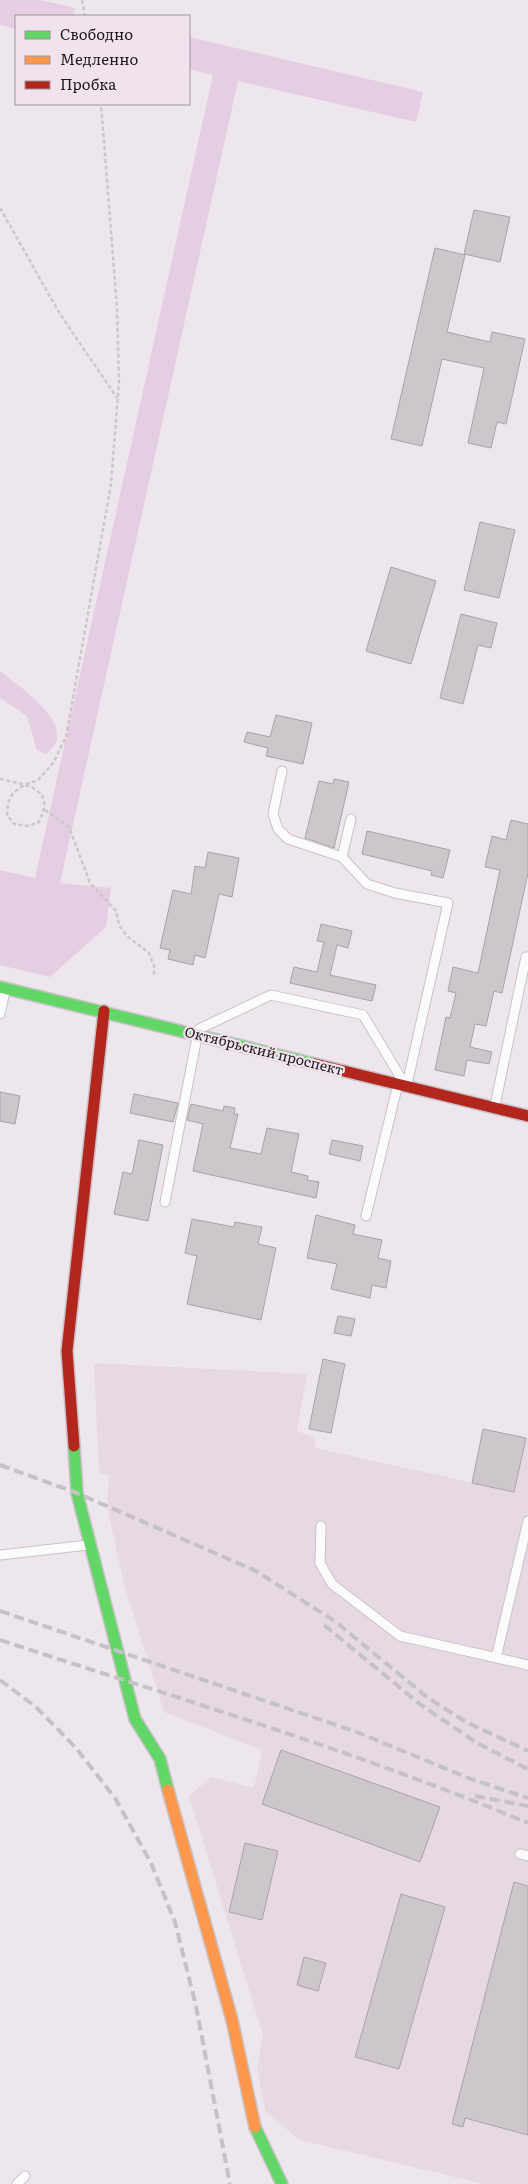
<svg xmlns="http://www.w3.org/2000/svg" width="528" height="2184" font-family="Literata,serif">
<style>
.built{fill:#e6d9e4}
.green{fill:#e5cee1}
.building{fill:#cdc7cc;stroke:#a8a3a7}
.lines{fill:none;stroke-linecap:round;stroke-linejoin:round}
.lane-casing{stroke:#c8c2c7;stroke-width:11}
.fast-casing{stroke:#c8c2c7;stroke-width:14}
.slow-casing{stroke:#c8c2c7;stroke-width:14}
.jam-casing{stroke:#c8c2c7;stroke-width:14}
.path{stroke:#cbc8ca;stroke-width:2.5;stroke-dasharray:4 2.5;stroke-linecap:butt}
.lane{stroke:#fcfbfc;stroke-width:9}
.fast{stroke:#63d668;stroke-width:11}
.slow{stroke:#ff974d;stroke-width:11}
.jam{stroke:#b3261e;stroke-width:11}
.rail{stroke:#c4c2c4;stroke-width:4;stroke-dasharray:10 5;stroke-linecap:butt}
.labels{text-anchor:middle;stroke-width:4.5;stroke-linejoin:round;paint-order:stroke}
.street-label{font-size:14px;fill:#1f1a1e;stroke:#f0e3ed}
</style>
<rect width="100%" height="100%" fill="#ede6ec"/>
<!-- built -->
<path class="built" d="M94 1363 307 1374 297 1431 313 1437 315 1448 514 1492 526 1438 528 1439V2184H484L300 2140 266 2112 257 2069 263 2035 189 1796 211 1777 254 1788 262 1750 164 1712 124 1584 107 1506 109 1476 99 1472Z"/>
<!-- green -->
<g class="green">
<path d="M0 0H40L75 8 73 16H16V29L0 25Z"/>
<path d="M189 37 423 92 416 122 238 81 60 883 111 888 106 927 50 977 0 965V870L35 878 213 75 189 69Z"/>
<path d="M0 671C17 685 71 720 54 746 52 749 48 752 46 754L37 750 27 716 0 698Z"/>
</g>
<!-- building -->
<g class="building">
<path d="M474 210 510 217 500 262 464 254Z"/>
<path d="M435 248 465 255 447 332 490 342 492 332 525 339 506 424 497 422 491 448 468 443 484 368 442 359 422 446 391 439Z"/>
<path d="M480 522 515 530 499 598 464 590Z"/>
<path d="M391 567 436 581 411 664 366 651Z"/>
<path d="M461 614 497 623 491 648 478 645 463 704 440 698Z"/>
<path d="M276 715 312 723 303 764 266 756 268 748 244 742 247 732 270 737Z"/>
<path d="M334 779 349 782 334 848 305 838 319 781 333 784Z"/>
<path d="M511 820 528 824V873L502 993 494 991 486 1026 475 1024 470 1047 492 1052 489 1064 467 1060 464 1076 435 1070 446 1017 450 1018 456 993 448 991 453 967 478 973 500 870 485 867 492 836 506 840Z"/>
<path d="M367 831 450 850 443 878 431 875 432 871 362 854Z"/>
<path d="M208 852 239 858 232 897 219 894 205 958 195 955 193 965 168 959 170 950 160 948 173 890 191 894 195 866 205 868Z"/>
<path d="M321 924 352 931 348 948 337 945 330 975 376 985 372 1001 290 983 294 967 317 972 324 942 317 941Z"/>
<path d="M0 1092 20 1096 15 1124 0 1121Z"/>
<path d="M134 1094 178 1103 173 1122 130 1113Z"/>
<path d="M191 1104 223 1111 224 1106 235 1108 234 1114H238L230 1148 261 1154 267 1128 299 1134 291 1172 308 1176 307 1180 319 1182 316 1198 193 1171 203 1124 187 1120Z"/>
<path d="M139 1140 163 1145 148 1221 114 1214 123 1172 132 1174Z"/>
<path d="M332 1140 363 1146 360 1161 329 1154Z"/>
<path d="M316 1215 355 1225 353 1234 382 1240 378 1258 391 1261 386 1288 372 1285 370 1298 331 1289 337 1264 307 1258Z"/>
<path d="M192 1219 234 1227 235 1222 262 1227 258 1244 276 1248 261 1320 187 1304 197 1256 185 1253Z"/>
<path d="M338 1316 355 1319 351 1336 334 1333Z"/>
<path d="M323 1359 345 1364 331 1433 309 1429Z"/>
<path d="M483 1429 526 1438 514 1492 472 1483Z"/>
<path d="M281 1750 440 1807 420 1862 262 1804Z"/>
<path d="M245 1843 278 1851 262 1920 229 1912Z"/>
<path d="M514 1882 528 1886V2135L465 2118 463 2127 452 2124Z"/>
<path d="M401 1894 445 1907 399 2069 355 2057Z"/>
<path d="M304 1957 326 1963 318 1991 297 1985Z"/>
</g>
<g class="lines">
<!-- lane casing -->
<g class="lane-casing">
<g id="lane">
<path d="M282 771 273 814 278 829 288 839 342 857 367 884 395 893 448 903 407 1084"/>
<path d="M342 857 351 819"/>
<path d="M0 1014 5 991"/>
<path d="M199 1029 271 995 363 1015 401 1078"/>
<path d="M495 1105 526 957H528"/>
<path d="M165 1202 197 1037"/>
<path d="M366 1216 397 1088"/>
<path d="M321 1526 320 1563 332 1584 400 1636 528 1665"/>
<path d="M0 1555 88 1545"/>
<path d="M496 1658 528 1521"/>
<path d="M520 1854 528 1856"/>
<path d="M17 2184 25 2176"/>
</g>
</g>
<!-- fast casing -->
<g class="fast-casing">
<g id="fast">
<path d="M0 987 315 1064"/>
<path d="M74 1446 77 1493 135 1719 160 1759 168 1790"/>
<path d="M255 2127 282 2184"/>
</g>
</g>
<!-- slow casing -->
<g class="slow-casing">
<path id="slow" d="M168 1790 232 2020 255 2127"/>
</g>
<!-- jam casing -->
<g class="jam-casing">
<g id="jam">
<path d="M315 1064 528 1116"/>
<path d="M74 1446 67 1351 104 1011"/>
</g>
</g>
<!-- path -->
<g class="path">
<path d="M82 0 85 16"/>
<path d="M0 208 60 314 117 398"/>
<path d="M0 779C26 785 58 788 38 823L27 826 14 824 7 815 8 803 13 793 24 785 38 780 53 763 66 737 111 484 119 382 117 308 101 104"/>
<path d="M45 810 69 827 90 883 116 911 119 925 127 936 149 953 154 966V975"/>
</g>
<!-- lane -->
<use href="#lane" class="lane"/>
<!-- fast -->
<use href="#fast" class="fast"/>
<!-- slow -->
<use href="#slow" class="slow"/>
<!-- jam -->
<use href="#jam" class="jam"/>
<!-- rail -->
<g class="rail">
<path d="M0 1465 77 1493 256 1571 336 1622 428 1698 466 1722 528 1751"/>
<path d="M0 1611 354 1731 471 1779 528 1798"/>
<path d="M324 1625 421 1705 477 1743 528 1769"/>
<path d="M0 1640C177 1698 356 1751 528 1823"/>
<path d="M0 1680 36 1707 76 1748 115 1798 151 1863 175 1922 196 2006 230 2184"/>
<path d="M475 1796 528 1806"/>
</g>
</g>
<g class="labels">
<!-- street labels -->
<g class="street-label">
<text transform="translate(264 1051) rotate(14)" y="5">Октябрьский проспект</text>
</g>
</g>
<!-- legend -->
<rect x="15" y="15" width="175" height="90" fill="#f0e3ed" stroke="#9c939a"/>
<rect x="25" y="31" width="25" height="8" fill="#63d668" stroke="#9c939a"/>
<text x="60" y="40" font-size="15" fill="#1f1a1e">Свободно</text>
<rect x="25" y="56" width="25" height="8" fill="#ff974d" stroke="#9c939a"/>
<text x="60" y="65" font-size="15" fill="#1f1a1e">Медленно</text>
<rect x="25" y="81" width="25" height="8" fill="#b3261e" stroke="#9c939a"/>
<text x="60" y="90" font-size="15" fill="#1f1a1e">Пробка</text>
</svg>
